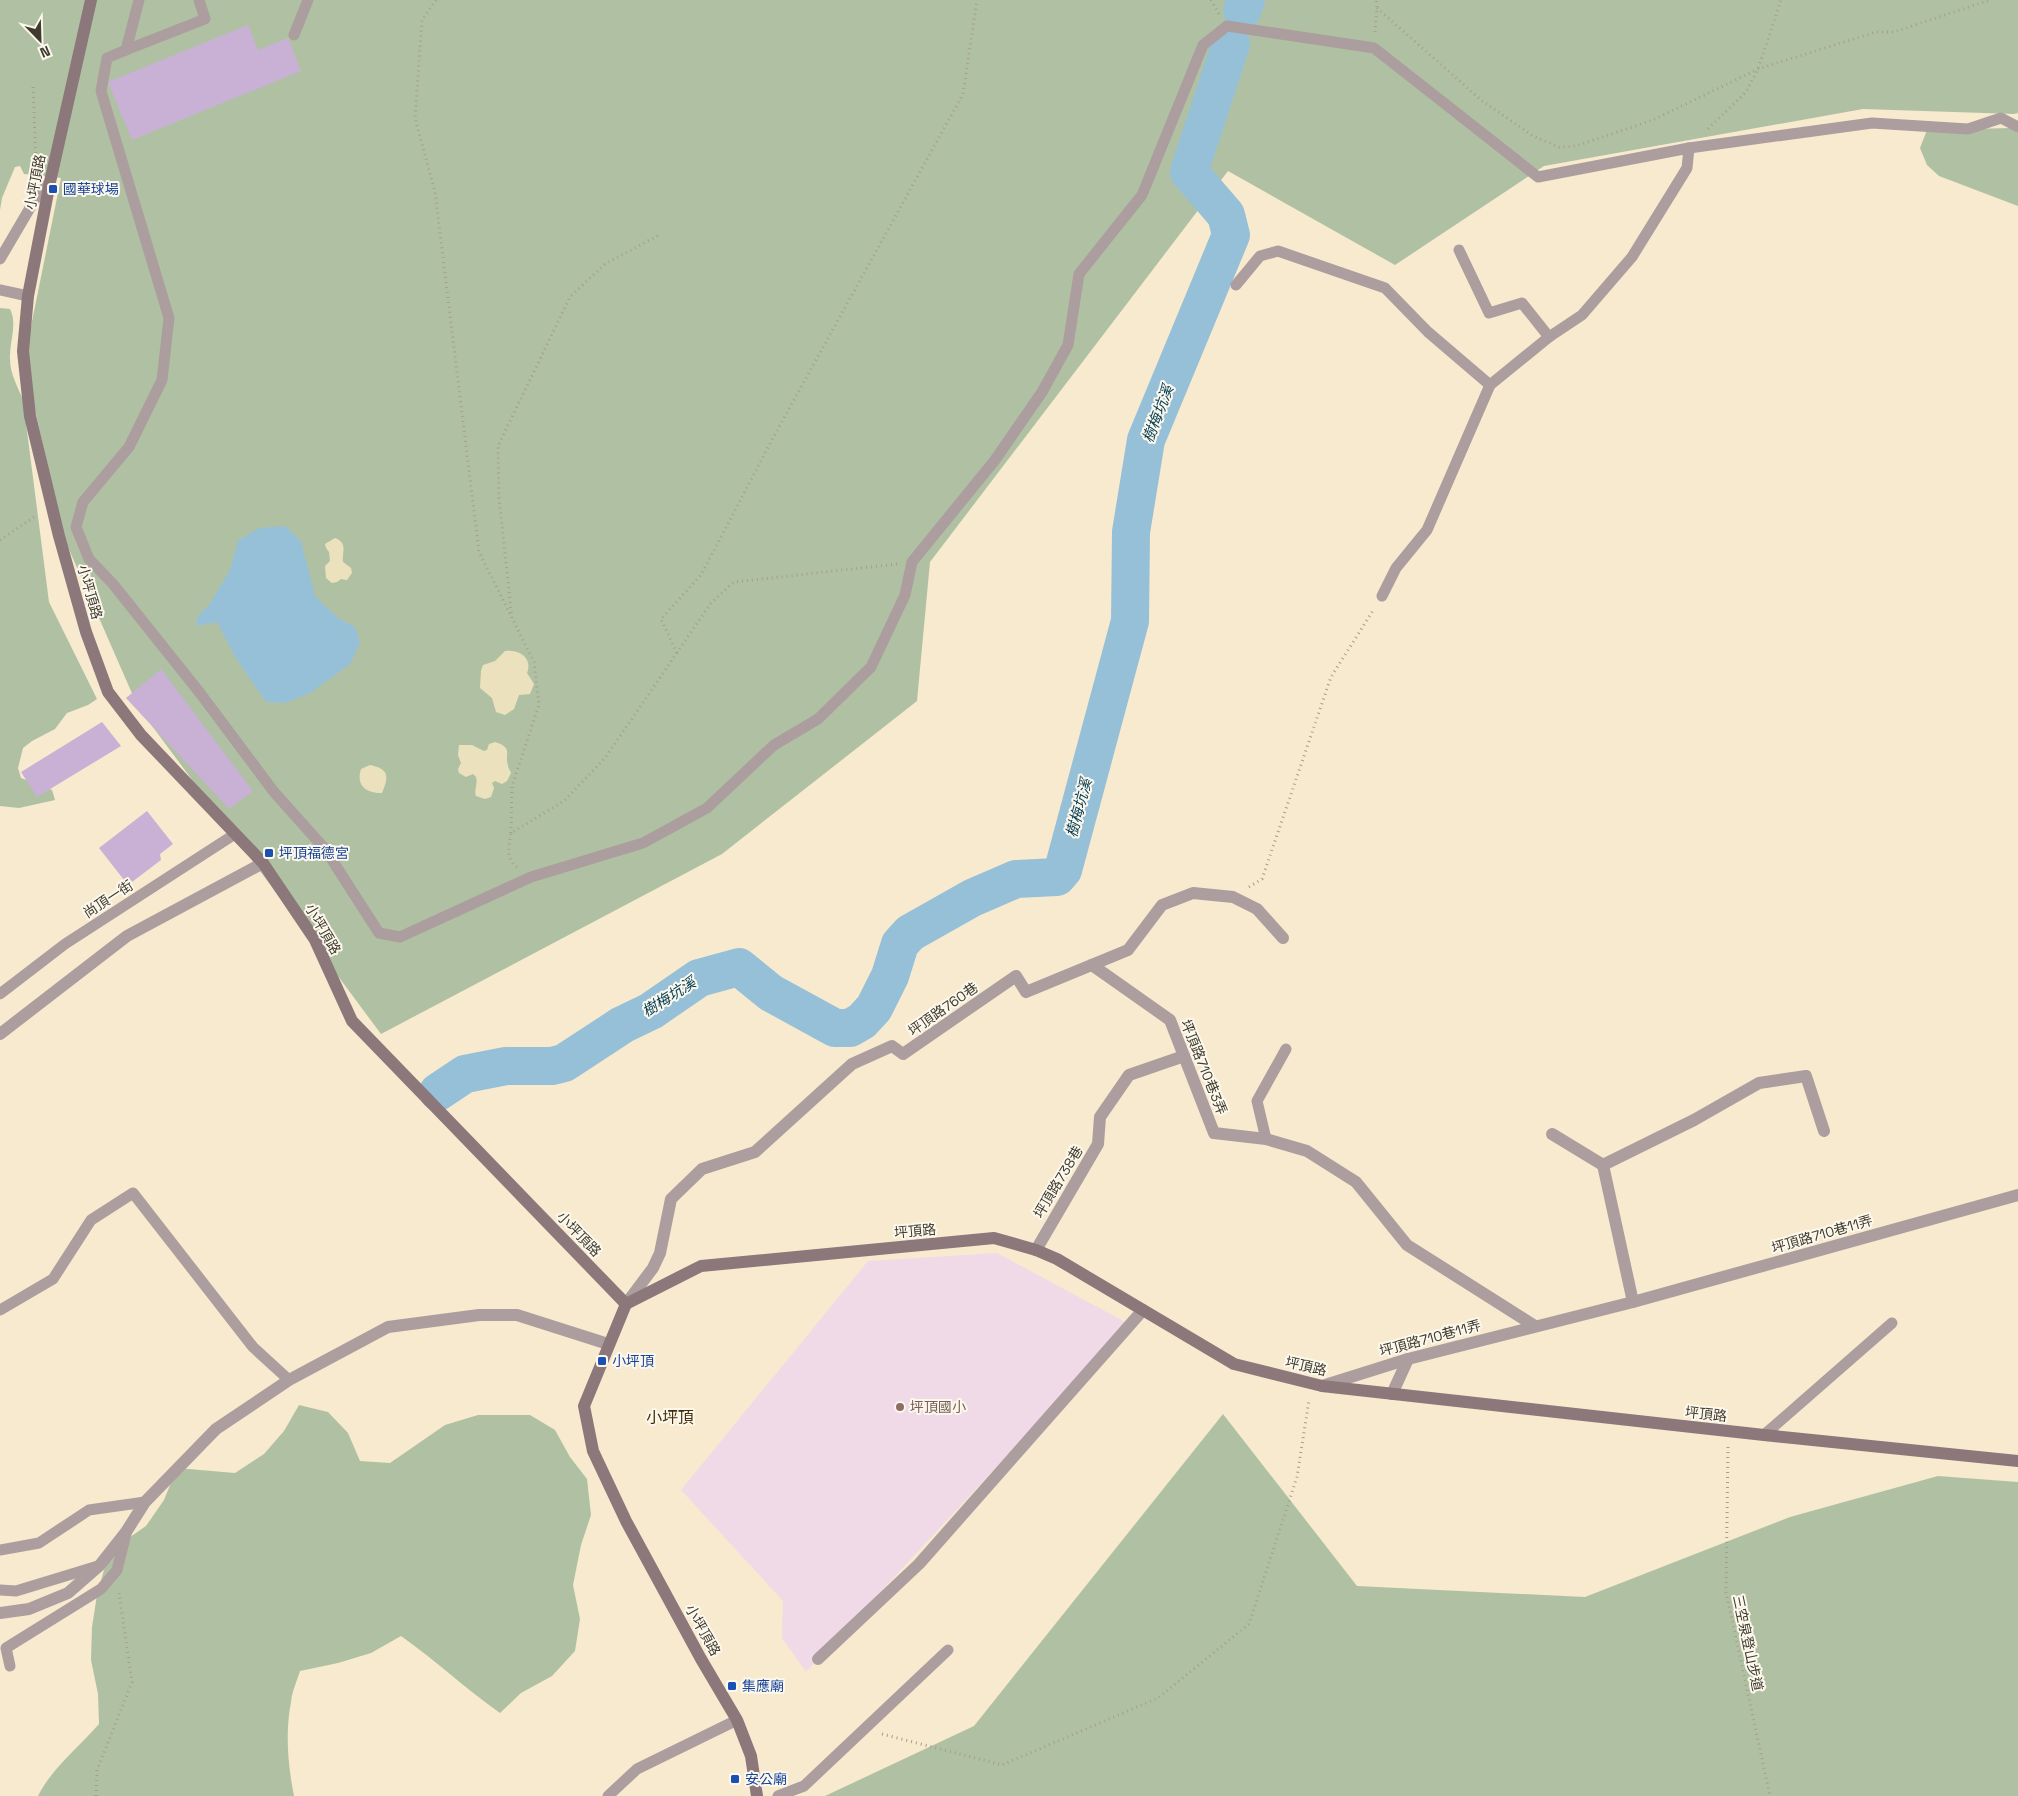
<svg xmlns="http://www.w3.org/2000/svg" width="2018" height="1796" font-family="'Space Grotesk','Noto Sans TC',sans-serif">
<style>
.education{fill:#f0dae8}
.green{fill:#b0c1a3}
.sand{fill:#ebe2bd}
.water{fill:#96c0d7}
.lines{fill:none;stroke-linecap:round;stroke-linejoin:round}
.river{stroke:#96c0d7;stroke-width:38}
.building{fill:#c8b1d4}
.path{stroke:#a79e89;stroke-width:3;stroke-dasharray:1 4;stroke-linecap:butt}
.lane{stroke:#ac9d9f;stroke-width:11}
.street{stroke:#ac9d9f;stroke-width:12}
.secondary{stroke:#8c777b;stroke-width:12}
.transit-dot{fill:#1a4fb4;stroke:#fdf8ed;stroke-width:2}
.education-dot{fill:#8d6e63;stroke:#fdf8ed;stroke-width:2}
.labels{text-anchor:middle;stroke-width:4;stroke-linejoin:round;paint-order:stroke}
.street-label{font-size:14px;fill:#403b2f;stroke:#fdf8ed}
.transit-label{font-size:14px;fill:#164399;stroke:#fdf8ed;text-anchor:start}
.education-label{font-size:14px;fill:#785e54;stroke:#fdf8ed;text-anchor:start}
.water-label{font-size:15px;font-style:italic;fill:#003b52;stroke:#fdf8ed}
.quarter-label{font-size:16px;fill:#452d0a;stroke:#fdf8ed}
</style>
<rect width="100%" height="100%" fill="#f7eace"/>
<!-- education -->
<path class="education" d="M997 1253 1129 1324 806 1672 782 1638 783 1601 681 1490 868 1261Z"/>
<!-- green -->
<g class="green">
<path d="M0 0H2018V113L2014 114 1863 109 1544 166 1395 265 1228 171 930 562 917 701 722 854 381 1034 138 707 64 538 24 361 61 178 24 174 20 166 15 167 2 198 0 210Z"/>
<path d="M2011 128 2018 132V206L1939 176 1927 165 1920 148 1927 130Z"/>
<path d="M0 308 10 309C18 325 9 342 10 359 10 374 18 387 23 400L49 602 97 699 88 705 67 713 55 729 32 741 23 748 18 768 21 778 52 790 55 800 19 808 0 806Z"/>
<path d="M299 1405 328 1412 348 1433 360 1461 390 1463 445 1425 478 1415H530L555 1430 570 1457 587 1479 591 1515 581 1545 573 1585 580 1619 575 1651 552 1676 521 1693 500 1713C466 1689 435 1660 401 1636L371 1653 338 1663 300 1671C297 1681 292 1691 291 1702 285 1733 288 1766 294 1796H38C52 1768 79 1747 99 1724L98 1694 91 1660 92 1627 97 1595 104 1570 120 1544 146 1526 164 1500 177 1468 235 1473 264 1454 284 1431Z"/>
<path d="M1223 1414 1357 1586 1585 1597 1790 1517 1938 1476 2018 1482V1796H825L974 1726Z"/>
</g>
<!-- sand -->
<g class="sand">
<path d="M335 538C348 543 342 552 343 562L351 568 352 573 347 580 341 579 337 582 332 583 326 578 325 566 330 561 329 552 326 548 325 544Z"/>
<path d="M505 651C519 649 533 658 527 673L534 684 530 694 519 695 514 709 505 715 496 712 492 698 480 688 481 671 483 665 495 661Z"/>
<path d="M495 742C514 748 504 754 508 765 508 768 510 770 511 773L507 781 502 784 495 781 492 783 494 788 491 797 485 799 476 796C473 789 481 779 473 774L466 777 459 773 458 769 461 763 458 755 459 745H472L484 751 487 750 489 744Z"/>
<path d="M370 765C389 769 389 776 382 793 365 793 356 785 361 769Z"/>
</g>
<!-- water -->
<path class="water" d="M285 526 301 541 315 596 338 618 355 627 360 643 350 664 310 693 286 703 266 702 237 660 217 622 196 626 198 616 209 605 230 570 238 541 259 528Z"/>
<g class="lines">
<!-- river -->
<g class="river">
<path d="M1242 11 1246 0"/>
<path d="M438 1092 465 1074 506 1066H552L564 1063 622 1025 651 1011 699 978 739 967 771 993 835 1028H850L862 1021 874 1008 890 976 900 944 910 933 972 898 1016 879 1057 877 1063 870 1130 621 1131 532 1146 440 1231 235 1226 215 1189 172 1231 44"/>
</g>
</g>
<!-- building -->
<g class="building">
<path d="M248 25 258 50 288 38 301 71 132 140 108 82Z"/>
<path d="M161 669 253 791 229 809 126 698Z"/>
<path d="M102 722 121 746 37 797 21 772Z"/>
<path d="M147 811 173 844 160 854 161 860 128 885 99 848Z"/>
</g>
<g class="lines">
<!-- path -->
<g class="path">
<path d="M436 0 422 20 415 118 435 192 479 552 511 616"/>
<path d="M1211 0 1219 14"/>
<path d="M1377 8 1481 100 1533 136 1559 147 1576 146 1653 120 1758 69 1876 32H1894L1990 0"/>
<path d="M1375 32 1377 8 1376 0"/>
<path d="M33 87 36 161"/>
<path d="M1708 129 1746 92 1758 69 1781 0"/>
<path d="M0 540 37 515"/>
<path d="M677 653 661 619 701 575 774 436 963 94 977 0"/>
<path d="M511 833 512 786 539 705 534 662 512 618 499 498 498 446 570 297 605 264 659 235"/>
<path d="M517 867C505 858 509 845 511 833L564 801 605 758 711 603 734 582 897 564"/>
<path d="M1249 887 1262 879 1331 677 1374 609"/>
<path d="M1728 1447 1726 1592 1770 1796"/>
<path d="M882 1734 1002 1765 1158 1698 1249 1624 1297 1477 1309 1400"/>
<path d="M96 1796 97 1770 132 1682 119 1593"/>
</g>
<!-- lane -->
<g class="lane">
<path d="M139 0 126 50 107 58 101 91 169 318 162 380 129 447 83 502 76 527 89 559 113 584 200 693 274 792 325 849 379 933 400 937 531 877 643 843 707 808 774 745 818 719 871 667 905 595 912 562 995 460 1042 392 1068 345 1079 274 1142 195 1203 45 1227 26 1374 48 1538 177 1689 148 1872 123 1968 129 2001 118 2018 127"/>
<path d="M294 35 308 0"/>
<path d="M126 50 205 19 199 0"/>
<path d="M1459 250 1489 313 1522 303 1549 337"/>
<path d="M0 259 37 196 50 182"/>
<path d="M1236 285 1260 256 1278 251 1385 288 1428 332 1490 385"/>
<path d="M0 290 28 296"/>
<path d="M1382 596 1396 568 1427 530 1490 385 1549 337 1582 315 1632 257 1687 168 1689 148"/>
<path d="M0 994 65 944 235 834"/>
<path d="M1266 1139 1257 1101 1286 1049"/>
<path d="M0 1310 53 1279 91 1220 133 1193 253 1347 289 1380"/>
<path d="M1764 1435 1892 1323"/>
<path d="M0 1550 39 1543 89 1510 145 1502"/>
<path d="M0 1590 16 1591 98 1566"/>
<path d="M10 1666 6 1648 101 1589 117 1570 126 1534"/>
<path d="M608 1796 637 1769 737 1720"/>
<path d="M778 1796 804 1786 948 1650"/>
</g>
<!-- street -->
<g class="street">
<path d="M1092 965 1170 1020 1214 1133 1266 1139 1307 1151 1356 1182 1407 1245 1535 1326"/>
<path d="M0 1034 127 936 263 863"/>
<path d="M1552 1134 1603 1165"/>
<path d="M1036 1250 1098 1144 1100 1117 1129 1075 1184 1056"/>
<path d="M1633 1302 1603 1165 1694 1120 1759 1083 1806 1076 1824 1131"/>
<path d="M626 1304 653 1268 660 1253 671 1199 702 1169 755 1152 852 1064 892 1046 903 1054 1016 976 1026 992 1128 950 1162 905 1193 893 1233 897 1257 909 1283 938"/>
<path d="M1322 1386 1408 1359 1633 1302 2018 1195"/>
<path d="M1392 1394 1408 1359"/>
<path d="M0 1613 29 1609 68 1593 100 1565 126 1532 145 1502 216 1429 289 1380 388 1327 479 1315H517L608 1344"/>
<path d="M818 1659 919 1564 1143 1310"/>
</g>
<!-- secondary -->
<g class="secondary">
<path d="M91 0 50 182 28 296 23 351 30 416 59 536 86 632 108 692 141 735 263 863 315 940 352 1021 626 1304"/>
<path d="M626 1304 701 1266 994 1238 1036 1250 1057 1259 1234 1364 1322 1386 1764 1435 2018 1461"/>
<path d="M626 1304 584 1406 593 1451 626 1521 701 1659 737 1720 751 1756 757 1796"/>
</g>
</g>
<!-- markers -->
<g class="transit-dot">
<rect x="48" y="184" width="10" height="10" rx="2.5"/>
<rect x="264" y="848" width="10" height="10" rx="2.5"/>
<rect x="597" y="1356" width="10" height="10" rx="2.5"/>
<rect x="727" y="1681" width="10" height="10" rx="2.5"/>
<rect x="730" y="1774" width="10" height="10" rx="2.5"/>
</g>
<circle class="education-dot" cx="900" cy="1407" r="5"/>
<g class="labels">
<!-- street labels -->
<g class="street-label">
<text transform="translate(35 182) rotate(-79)" y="5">小坪頂路</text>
<text transform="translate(90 592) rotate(74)" y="5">小坪頂路</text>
<text transform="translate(108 899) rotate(-33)" y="5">尚頂一街</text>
<text transform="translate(323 929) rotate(60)" y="5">小坪頂路</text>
<text transform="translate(943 1009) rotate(-35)" y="5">坪頂路760巷</text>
<text transform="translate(1204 1067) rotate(68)" y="5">坪頂路710巷3弄</text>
<text transform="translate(1058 1182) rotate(-59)" y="5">坪頂路738巷</text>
<text transform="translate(915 1231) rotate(-5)" y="5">坪頂路</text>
<text transform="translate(579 1234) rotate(46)" y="5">小坪頂路</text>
<text transform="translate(1822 1234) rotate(-16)" y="5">坪頂路710巷11弄</text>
<text transform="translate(1430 1338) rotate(-15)" y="5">坪頂路710巷11弄</text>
<text transform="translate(1306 1366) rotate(13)" y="5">坪頂路</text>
<text transform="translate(1706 1414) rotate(6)" y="5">坪頂路</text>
<text transform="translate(703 1630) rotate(61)" y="5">小坪頂路</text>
<text transform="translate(1748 1643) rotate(78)" y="5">三空泉登山步道</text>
</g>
<!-- transit labels -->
<g class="transit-label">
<text x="63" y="194">國華球場</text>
<text x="279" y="858">坪頂福德宮</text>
<text x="612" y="1366">小坪頂</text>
<text x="742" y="1691">集應廟</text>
<text x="745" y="1784">安公廟</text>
</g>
<!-- education labels -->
<g class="education-label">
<text x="910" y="1412">坪頂國小</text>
</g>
<!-- water labels -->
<g class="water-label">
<text transform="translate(1158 414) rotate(-69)" y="5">樹梅坑溪</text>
<text transform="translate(1079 808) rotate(-75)" y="5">樹梅坑溪</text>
<text transform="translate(669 997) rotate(-32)" y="5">樹梅坑溪</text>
</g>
<!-- quarter labels -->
<g class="quarter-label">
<text x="670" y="1423">小坪頂</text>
</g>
</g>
<!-- north arrow -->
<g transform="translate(40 40) rotate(157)" stroke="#fdf8ed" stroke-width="4" paint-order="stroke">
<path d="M0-4L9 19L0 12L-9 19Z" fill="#403b2f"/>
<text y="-8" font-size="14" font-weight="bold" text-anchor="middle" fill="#403b2f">N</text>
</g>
</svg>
